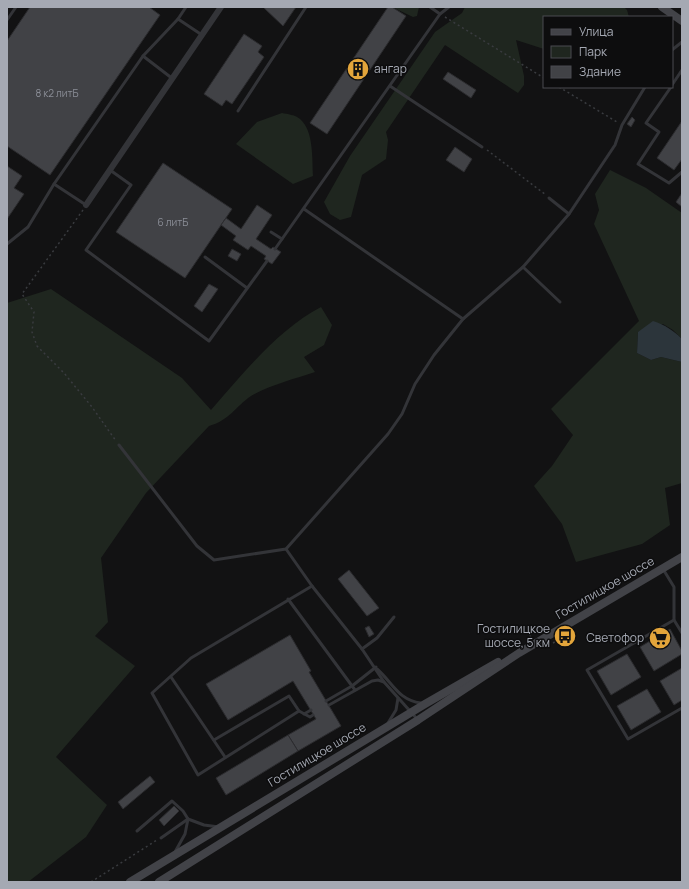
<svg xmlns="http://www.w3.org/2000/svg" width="689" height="889" font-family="Manrope,sans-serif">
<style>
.green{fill:#1f261f}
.water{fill:#2c353b}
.building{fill:#414246;stroke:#2c2c2f}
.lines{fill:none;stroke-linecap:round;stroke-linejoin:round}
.path{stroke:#393b3f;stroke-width:1.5;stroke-dasharray:2 3;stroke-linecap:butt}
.service{stroke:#333438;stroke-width:3}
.minor{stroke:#333438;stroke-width:6}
.secondary{stroke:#424348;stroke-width:8}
.labels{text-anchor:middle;stroke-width:3;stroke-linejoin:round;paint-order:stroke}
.number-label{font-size:10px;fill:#8c8f98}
.poi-label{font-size:12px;fill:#a5a9b3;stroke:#0d0d0e;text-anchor:end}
.street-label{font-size:12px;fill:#a5a9b3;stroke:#0d0d0e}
</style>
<rect width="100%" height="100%" fill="#121213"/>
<!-- green -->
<g class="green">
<path d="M392 7H419L417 16 413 17Z"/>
<path d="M465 7H624L627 10 629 17H544V49L516 40 524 76V85L518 93 445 45 386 132 388 140 386 159 362 175 351 217 340 220 330 214 324 202 350 156 435 32 462 13Z"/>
<path d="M282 113C287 114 296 115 300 119 314 131 312 159 313 176L293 184 236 144 257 122Z"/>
<path d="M610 170 646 188 682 213V339L673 330 663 324 638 332 637 353 651 360 661 357 682 362V483L665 488 670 525 642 544 576 562 562 524 534 486 552 466 573 435 551 409 639 321 594 224 599 210 595 194Z"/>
<path d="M51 289 182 378 211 410C244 373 277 330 321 307L332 325 324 345 304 357 315 372C294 379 270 385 251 396 235 407 230 420 209 426L146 493 101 558 108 622 95 636 135 666 56 757 107 805 86 837 28 882H7V303Z"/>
</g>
<!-- water -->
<path class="water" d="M653 321C665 325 673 330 682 339V362L661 357 651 360 637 353 638 332Z"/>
<!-- building -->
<g class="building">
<path d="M30 7H149L160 15 50 175 7 146V41Z"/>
<path d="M263 7H296L283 26Z"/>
<path d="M388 7H392L406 16 327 134 310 123Z"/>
<path d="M244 34 262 46 258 52 264 57 232 104 226 100 222 106 204 94Z"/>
<path d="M448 72 476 90 471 98 443 79Z"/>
<path d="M632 117 635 120 631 127 627 124Z"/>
<path d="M682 121V159L674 170 657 158Z"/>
<path d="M455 147 472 159 464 172 446 160Z"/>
<path d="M163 163 232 209 185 278 116 232Z"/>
<path d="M7 166 22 176 14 188 24 194 7 219Z"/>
<path d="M682 193V207L676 202Z"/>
<path d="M257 205 272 215 256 239 271 249 273 247 281 252 272 264 264 259 266 256 251 246 248 250 233 240 236 236 221 225 226 218 241 229Z"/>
<path d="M232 249 241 254 237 261 228 256Z"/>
<path d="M209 284 218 289 202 312 194 306Z"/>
<path d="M349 570 379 608 367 616 338 579Z"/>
<path d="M369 626 374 634 369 637 365 628Z"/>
<path d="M670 629 682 651V654L654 671 640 647Z"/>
<path d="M290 635 311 671 309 672 341 726 298 751 288 735 316 719 293 681 228 720 206 684Z"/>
<path d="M627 654 641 677 611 695 597 671Z"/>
<path d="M682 668V700L674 705 660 681Z"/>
<path d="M647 689 661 712 631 730 617 706Z"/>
<path d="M288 735 298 751 226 795 216 778Z"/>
<path d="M150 776 155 782 123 809 118 802Z"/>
<path d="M174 806 179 811 164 826 159 820Z"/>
</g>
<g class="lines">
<!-- path -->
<g class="path">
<path d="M445 17 544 78"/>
<path d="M559 87 617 122"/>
<path d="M487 150 546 195"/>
<path d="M83 210 22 294 34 312 32 332 37 346 64 373 92 407 116 441"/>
<path d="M525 626 531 637"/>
<path d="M553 643 574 631"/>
<path d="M91 882 157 840"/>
</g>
<!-- service -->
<g class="service">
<path d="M430 7 440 14"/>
<path d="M178 19 186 7"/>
<path d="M7 20 16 7"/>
<path d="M672 50 682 42"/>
<path d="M143 56 173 79"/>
<path d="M672 85 682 70"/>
<path d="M390 86 482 147"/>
<path d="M671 87 646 123 659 132 638 164 669 183 682 172"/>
<path d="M238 111 306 7"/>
<path d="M110 170 131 185 86 250 209 341 267 261"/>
<path d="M54 184 86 205"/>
<path d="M549 198 569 214"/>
<path d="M304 209 463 319"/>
<path d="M271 232 282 239"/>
<path d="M7 244 28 227 54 184 143 56 178 19 202 35"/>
<path d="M275 249 440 14 449 7"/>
<path d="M205 257 247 288"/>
<path d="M523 267 560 302"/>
<path d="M119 445 197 546 214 560 286 549 388 434 402 414 415 384 434 355 463 319 523 267 569 214 615 145 622 125 645 87"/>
<path d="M286 549 312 586 362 649 384 682"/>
<path d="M663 569 674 587V620L682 633"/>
<path d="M288 599 355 690"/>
<path d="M674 620 587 670 628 739 682 708"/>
<path d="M362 649 377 638 394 617"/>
<path d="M377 669C393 683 398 700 421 703"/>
<path d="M171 677 225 757"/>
<path d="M326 701 352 686 376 667"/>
<path d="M329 705 372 681 378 680 384 682 418 720"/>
<path d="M299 711 198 775 152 693 191 658 312 586"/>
<path d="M304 714 311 710"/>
<path d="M388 723 396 710 398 698"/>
<path d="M214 740 289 696 299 711 310 717 313 715"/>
<path d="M188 819 204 825 219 827"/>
<path d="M137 831 172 801 183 811 188 819 185 834 175 852"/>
<path d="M161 838 188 819"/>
</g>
<!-- minor -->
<path class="minor" d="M86 205 221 7"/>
<!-- secondary -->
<g class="secondary">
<path d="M662 7 682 21"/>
<path d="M130 882 425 704 498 662"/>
<path d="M159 882 418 720 519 653 682 557"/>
</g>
</g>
<!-- icons -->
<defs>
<g id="building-disc" transform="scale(1.15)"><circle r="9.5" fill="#e3a53b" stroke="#0d0d0e"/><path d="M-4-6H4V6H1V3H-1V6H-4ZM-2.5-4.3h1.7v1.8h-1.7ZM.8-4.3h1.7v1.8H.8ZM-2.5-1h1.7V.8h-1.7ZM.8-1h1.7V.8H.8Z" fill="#111"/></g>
<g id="bus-disc" transform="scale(1.15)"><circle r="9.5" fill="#e3a53b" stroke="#0d0d0e"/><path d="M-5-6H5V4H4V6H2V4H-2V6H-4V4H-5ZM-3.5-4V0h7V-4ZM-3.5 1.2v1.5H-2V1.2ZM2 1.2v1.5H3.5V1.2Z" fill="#111"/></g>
<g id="supermarket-disc" transform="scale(1.15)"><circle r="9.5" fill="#e3a53b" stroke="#0d0d0e"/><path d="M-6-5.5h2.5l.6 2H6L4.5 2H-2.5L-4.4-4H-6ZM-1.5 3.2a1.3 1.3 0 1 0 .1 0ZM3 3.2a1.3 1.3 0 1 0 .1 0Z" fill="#111"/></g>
</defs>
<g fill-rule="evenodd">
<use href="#building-disc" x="358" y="69"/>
<use href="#bus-disc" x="565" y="636"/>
<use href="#supermarket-disc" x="660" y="638"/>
</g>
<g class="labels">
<!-- number labels -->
<g class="number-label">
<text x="57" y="97">8 к2 литБ</text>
<text x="173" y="226">6 литБ</text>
</g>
<!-- poi labels -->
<g class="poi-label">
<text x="374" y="73" text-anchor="start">ангар</text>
<text x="550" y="633">Гостилицкое<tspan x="550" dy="14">шоссе, 5 км</tspan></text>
<text x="644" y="642">Светофор</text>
</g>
<!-- street labels -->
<g class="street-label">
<text transform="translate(605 588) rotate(-30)" y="4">Гостилицкое шоссе</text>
<text transform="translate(317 755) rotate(-31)" y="4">Гостилицкое шоссе</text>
</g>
</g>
<!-- border -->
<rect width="689" height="889" fill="none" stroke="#a5a9b3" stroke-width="16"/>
<!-- legend -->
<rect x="543" y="16" width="130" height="72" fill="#0d0d0e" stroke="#4a4b50"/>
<rect x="551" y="29" width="20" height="6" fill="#424348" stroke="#4a4b50"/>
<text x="579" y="36" font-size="12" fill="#a5a9b3">Улица</text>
<rect x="551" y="46" width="20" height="12" fill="#1f261f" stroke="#4a4b50"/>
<text x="579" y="56" font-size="12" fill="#a5a9b3">Парк</text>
<rect x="551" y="66" width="20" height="12" fill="#414246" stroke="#4a4b50"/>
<text x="579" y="76" font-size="12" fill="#a5a9b3">Здание</text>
</svg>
